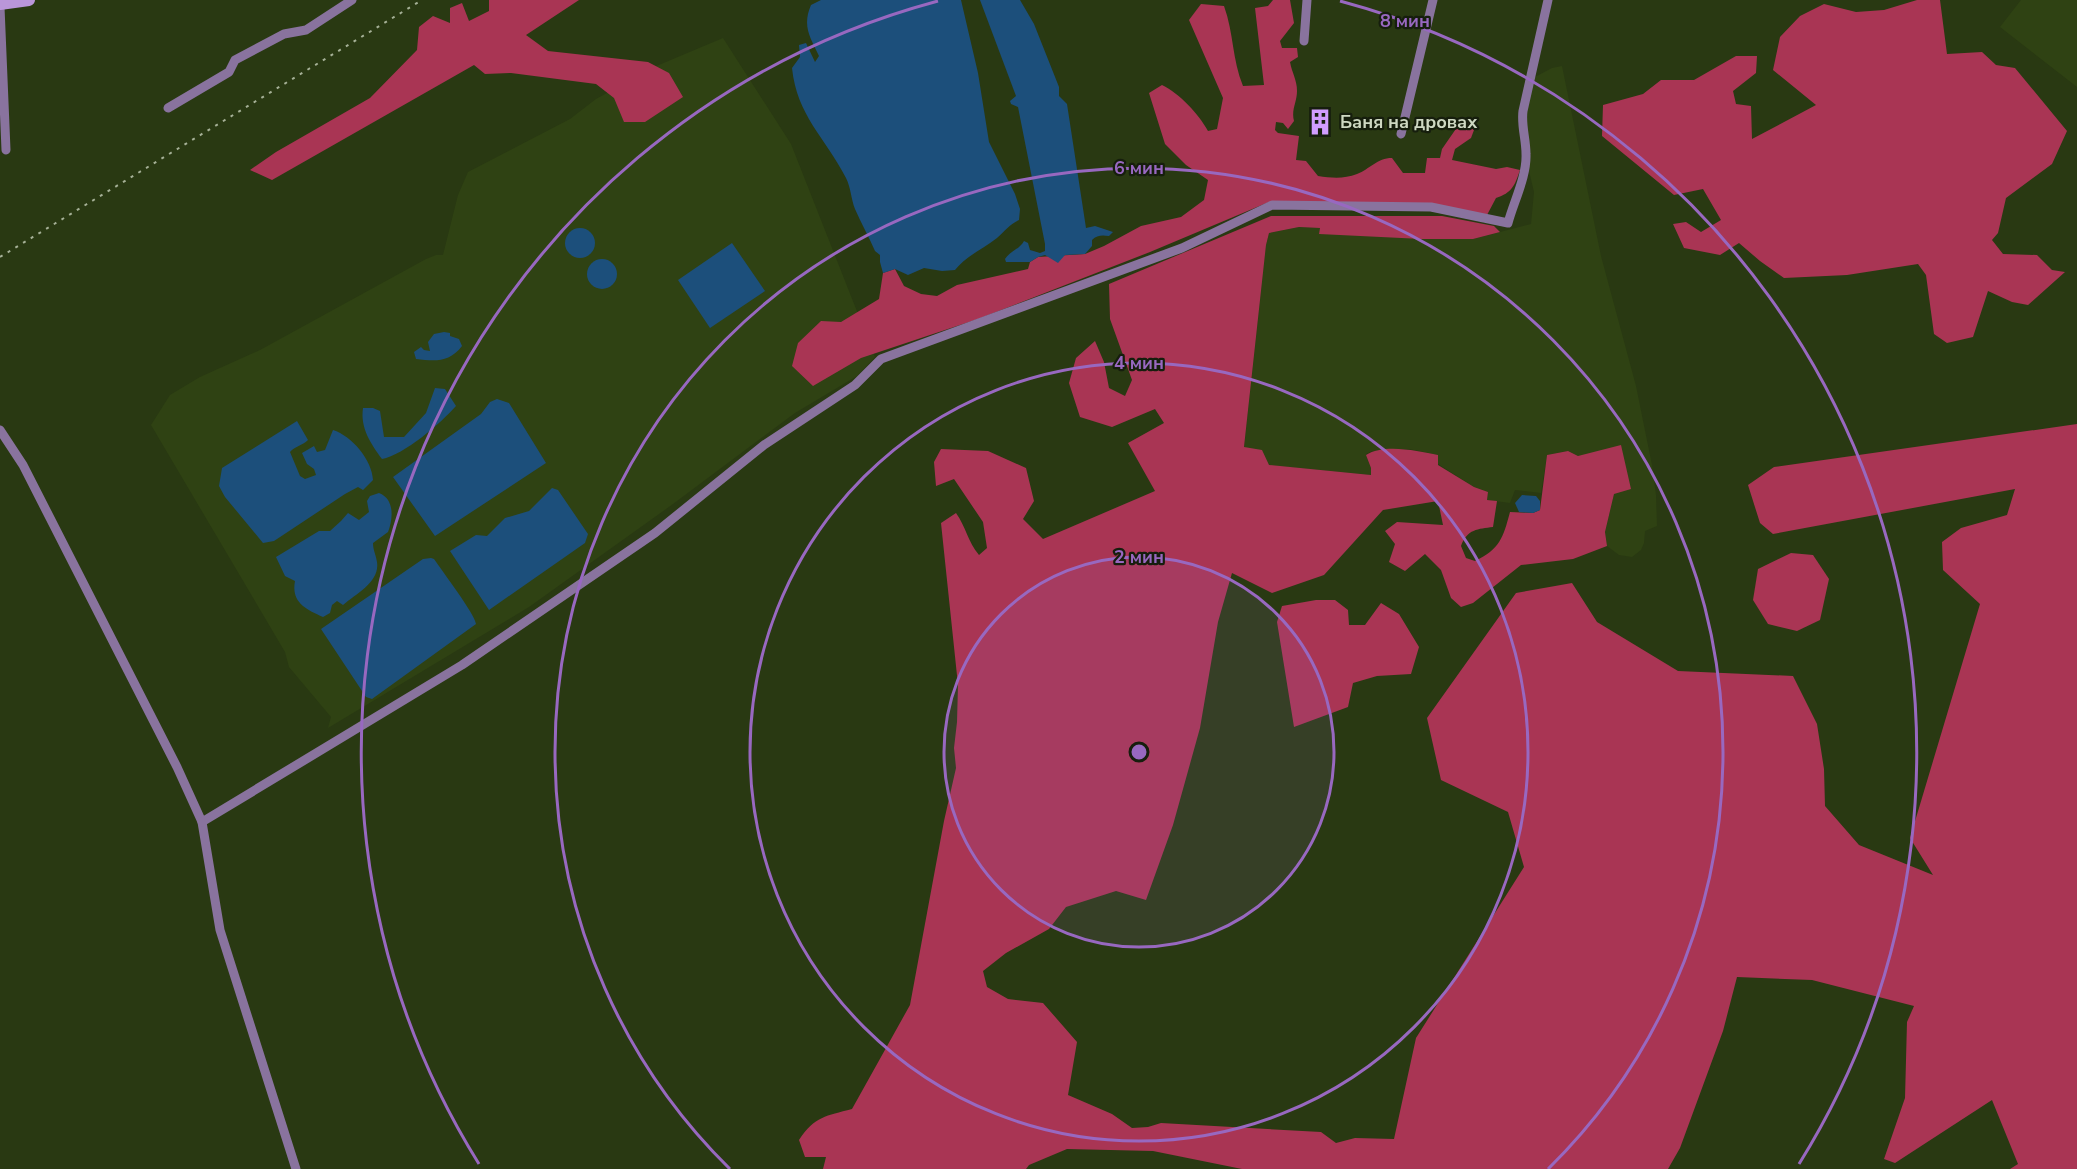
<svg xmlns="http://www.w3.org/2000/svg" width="2077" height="1169" font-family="'Nunito Sans',sans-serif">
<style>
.built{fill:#2f4213}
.forest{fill:#a93554}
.water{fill:#1c4f7b}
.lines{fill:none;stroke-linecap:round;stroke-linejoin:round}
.street{stroke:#89739e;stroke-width:9}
.secondary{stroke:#ba96da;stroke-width:12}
.rail{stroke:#a5b096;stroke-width:2;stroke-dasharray:3 6;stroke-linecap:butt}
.ring{fill:none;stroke:#9868c0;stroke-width:3}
.labels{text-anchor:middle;stroke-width:4.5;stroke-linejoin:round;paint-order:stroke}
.poi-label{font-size:18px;font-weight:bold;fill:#ced8c2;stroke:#161e0d;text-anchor:start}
.centre{fill:#9868c0;stroke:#161e0d;stroke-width:3}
.ring-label{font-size:18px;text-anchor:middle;font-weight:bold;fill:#9868c0;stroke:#161e0d;stroke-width:4.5;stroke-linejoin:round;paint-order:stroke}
</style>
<rect width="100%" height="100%" fill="#293912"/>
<!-- built -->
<g class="built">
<path d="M2021 0H2077V87L2000 27Z"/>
<path d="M723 38 791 144 875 357 857 376 795 413 673 504 529 607 328 728 331 717 289 667 285 652 151 425 170 395 200 377 260 350 426 259 436 255H443L458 195 468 172 570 119 596 99 654 67Z"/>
<path d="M1562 66 1601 256 1636 386 1652 465 1656 495 1657 526 1645 531 1644 543 1641 550 1632 557 1619 555 1607 546 1605 532 1614 494 1578 456 1568 451 1547 455 1541 493 1515 490 1510 503 1487 500 1488 492 1474 487 1438 464V455L1409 449 1372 451 1366 454 1371 468V475L1268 465 1244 448 1266 245 1269 233 1299 227 1320 228 1319 233 1473 239 1531 224 1534 192 1529 171 1525 122 1533 78 1552 68Z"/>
</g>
<!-- forest -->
<g class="forest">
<path d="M489 0H579L526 35 548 51 648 62 669 73 683 97 645 122H624L614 98 596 84 511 73 485 74 474 65 272 180 250 170 276 152 370 98 417 50 419 27 433 16 450 23V8L462 3 469 21 489 11Z"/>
<path d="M1273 0H1290L1294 23 1280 41 1282 48H1297L1298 57 1290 62C1292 73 1297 80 1297 91 1297 102 1291 110 1294 121L1288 129 1283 123 1276 122 1275 130 1278 133 1299 136 1296 160 1306 161 1318 176C1332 178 1344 179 1357 174 1370 169 1377 158 1392 158L1403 173H1425L1427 158H1440L1442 149 1460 123H1471L1474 130 1471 138 1455 149 1452 160 1496 169 1507 167 1520 170C1515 185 1512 193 1496 198L1487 215 1426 204 1269 202 1150 252 978 319 861 358 813 386 792 366 798 343 821 321 841 322 879 299 883 273 895 269 904 286 921 294 937 296 957 285 1028 269 1030 262 1038 257 1085 254 1104 246 1141 226 1181 217 1204 200 1208 180 1186 165 1165 144 1149 93 1162 85C1180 94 1198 113 1208 131L1217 129 1223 98 1189 20 1201 4 1224 6C1234 34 1232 59 1243 86L1264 85 1255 8 1268 6Z"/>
<path d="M1917 0H1940L1947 54 1982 52 1996 65 2015 68 2067 131 2052 164 2006 198 1998 233 1992 240 2003 254 2037 255 2052 270 2065 272 2028 305 2012 302 1988 291 1973 337 1947 343 1934 334 1926 275 1918 264 1847 275 1784 278 1760 261 1739 243 1720 255 1684 248 1673 224 1686 222 1701 232 1721 220 1703 189 1674 195 1602 136 1603 105 1643 94 1661 80H1694L1736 56H1757L1756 73 1733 91 1736 104 1751 106 1752 139 1816 105 1773 70 1780 37 1800 16 1824 4 1856 12 1884 10Z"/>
<path d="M1271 216H1442L1494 226 1500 232 1473 239H1422L1319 234 1320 228 1299 227 1269 233 1266 245 1244 447 1262 450 1269 465 1371 475V468L1366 455C1384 443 1418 451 1438 455V465L1474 487 1488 492 1487 500 1497 501 1493 527C1478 529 1467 529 1461 546L1466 558 1475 561C1500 549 1503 538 1510 512L1533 513 1540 510 1547 455 1568 451 1578 456 1621 445 1631 489 1614 494 1605 532 1607 546 1573 559 1521 565 1473 603 1461 607 1451 598 1441 570 1425 554 1405 571 1389 562 1395 544 1385 531 1397 522 1443 525 1438 501 1383 510 1324 575 1272 593 1232 573 1218 622 1200 728 1173 825 1146 900 1116 891 1066 907 1049 929 1006 953 983 971 987 987 1008 999 1043 1003 1077 1042 1068 1095 1112 1114 1132 1128 1148 1127 1161 1123 1321 1132 1336 1143 1355 1138 1394 1139 1416 1038 1524 867 1508 812 1441 780 1427 718 1516 593 1572 583 1597 622 1678 671 1793 676 1817 724 1824 769 1825 806 1859 845 1933 875 1910 838 1980 604 1943 570 1942 542 1961 528 2007 515 2015 489 1773 534 1760 523 1748 485 1774 467 2077 424V1169H2010L2018 1164 1992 1100 1895 1163 1884 1159 1905 1098 1907 1022 1914 1006 1812 980 1737 977 1723 1031 1680 1148 1668 1169H1242L1153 1151 1067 1149 1029 1165 1026 1169H823L826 1157H805L799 1140C815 1116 826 1116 852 1109L910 1005 944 821 956 768 954 748 957 722 958 685 941 523 956 513C966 527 968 542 979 555L987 548 983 522 954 479 936 486 934 462 941 449 988 451 1026 468 1034 501 1023 519 1043 539 1155 491 1128 443 1164 423 1155 409 1112 427 1080 417 1069 383 1076 358 1095 341 1104 362 1109 388 1125 396 1132 380 1110 319 1109 284Z"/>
<path d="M1791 553 1813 555 1829 579 1820 620 1797 631 1768 624 1753 600 1758 569Z"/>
<path d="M1316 600H1335L1348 610 1349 625H1365L1381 603 1399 614 1419 647 1411 674 1377 676 1353 683 1348 707 1294 727 1277 622 1282 606Z"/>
</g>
<!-- water -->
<g class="water">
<path d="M821 0H961L978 73 989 142 1015 194 1020 209 1019 220C1010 224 1005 231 997 238 983 249 966 256 955 270L942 271 924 268 908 275 895 269 883 273 880 262V255L875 251C869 237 861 223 855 209 851 199 851 188 846 178 825 137 797 116 792 68L800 57 799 45 806 43 815 62 819 56C810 37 802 26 811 5Z"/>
<path d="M980 0H1020L1034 24 1059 87V96L1067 104 1086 228 1095 226 1113 232 1109 236C1102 235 1097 235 1092 240V246L1085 254 1065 255 1058 263 1045 255 1038 257 1030 262H1006L1005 259C1011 250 1019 250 1024 241L1028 243 1030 250 1040 253 1045 251V244L1018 107 1011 104 1010 101 1016 96Z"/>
<circle cx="580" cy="243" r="15"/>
<path d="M732 243 765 291 710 328 678 280Z"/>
<circle cx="602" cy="274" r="15"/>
<path d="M444 332 450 333V336L459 339 462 346C449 363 435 361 416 359L414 352 421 347 424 350 430 351 428 342 434 334Z"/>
<path d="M435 388 445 389 456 406C441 423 404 455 382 459 371 444 360 428 363 408H373L380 411 384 437H404L426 413Z"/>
<path d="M497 399 509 403 546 463 435 536 393 477 481 414 490 402Z"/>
<path d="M297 421 308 440C302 446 295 446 290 452L300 476 305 479 316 475 314 469 307 464 302 453 314 446 317 452 325 450 333 430C352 436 372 460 373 480L363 490 358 487 345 494 274 541 263 543 225 497 219 486 222 468Z"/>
<path d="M552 488 558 490 588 534 585 543 489 610 450 551 476 535 487 536 505 518 529 511Z"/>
<path d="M379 493C395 499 393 519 388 532L373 543C373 550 376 555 377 562 380 582 357 593 343 605L337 601 332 605 330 613 323 617C305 609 291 602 295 581L285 576 276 557 319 531H330L341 521 348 513 359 520 369 512 367 501 370 496Z"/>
<path d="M1522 495 1536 496 1540 501V510L1533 513 1519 512 1515 503Z"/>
<path d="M431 558 434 559C442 571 475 614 476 624L372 699 366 697 321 629 423 559Z"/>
</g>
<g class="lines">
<!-- street -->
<g class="street">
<path d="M0 7 6 150"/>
<path d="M1304 41 1307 0"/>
<path d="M168 108 229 72 235 60 284 34 306 30 352 0"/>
<path d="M1401 134 1433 0"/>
<path d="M0 430 23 465 177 767 202 822 220 930 296 1169"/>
<path d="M202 822 462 665 655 533 764 445 855 385 881 359 1182 248 1272 205 1431 207 1508 223C1514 201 1527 176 1526 154 1526 139 1521 125 1523 111L1548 0"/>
</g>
<!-- secondary -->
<path class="secondary" d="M0 4 29 0"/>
<!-- rail -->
<path class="rail" d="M0 257 422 0"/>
</g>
<!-- distance rings -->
<circle cx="1139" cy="752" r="195" fill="#9868c0" fill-opacity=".12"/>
<g class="ring">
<circle cx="1139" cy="752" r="195"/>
<circle cx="1139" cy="752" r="389"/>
<path d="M730 1169A584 584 0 1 1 1548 1169"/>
<path d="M479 1164A778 778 0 0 1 938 1M1340 1A778 778 0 0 1 1799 1164"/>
</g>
<!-- icons -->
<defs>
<g id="building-bare" transform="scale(2.07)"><path d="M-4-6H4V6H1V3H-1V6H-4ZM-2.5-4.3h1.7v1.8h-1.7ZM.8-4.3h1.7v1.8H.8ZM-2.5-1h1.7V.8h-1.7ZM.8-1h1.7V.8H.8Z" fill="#d19dfe" stroke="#161e0d" stroke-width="2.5" paint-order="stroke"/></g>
</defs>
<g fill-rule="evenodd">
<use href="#building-bare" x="1320" y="122"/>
</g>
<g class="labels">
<!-- poi labels -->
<g class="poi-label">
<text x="1340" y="128">Баня на дровах</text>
</g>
</g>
<circle cx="1139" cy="752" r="9" class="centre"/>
<g class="ring-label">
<text x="1405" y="27">8 мин</text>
<text x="1139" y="174">6 мин</text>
<text x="1139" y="369">4 мин</text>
<text x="1139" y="563">2 мин</text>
</g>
</svg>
